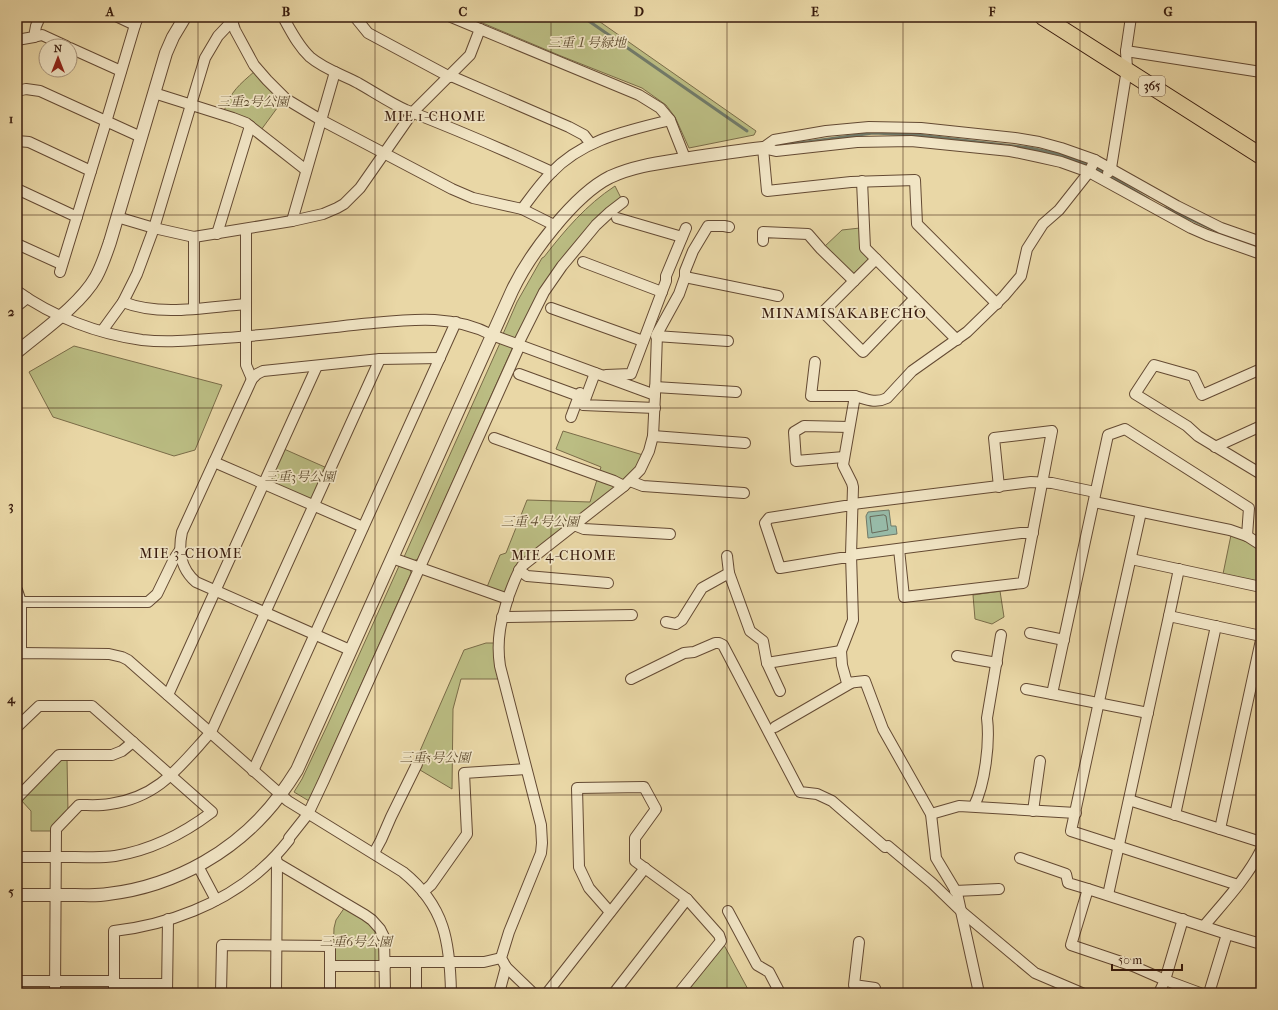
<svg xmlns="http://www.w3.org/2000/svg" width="1278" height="1010" font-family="'IM FELL French Canon','Noto Serif JP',serif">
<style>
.green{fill:#bbbd83;stroke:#7a6c48}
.water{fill:#97baa7;stroke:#717a69}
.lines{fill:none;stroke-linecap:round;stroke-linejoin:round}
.shore{stroke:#686a5a;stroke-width:1}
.stream{stroke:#717a69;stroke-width:3}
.minor-casing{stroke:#644a33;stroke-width:12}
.tertiary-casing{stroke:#644a33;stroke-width:14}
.trunk-casing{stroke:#381b0d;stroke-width:18}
.minor{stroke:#f1e5c5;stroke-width:10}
.tertiary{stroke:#f1e5c5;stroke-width:12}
.trunk{stroke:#e9d7a6;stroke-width:16}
.grid{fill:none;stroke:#381b0d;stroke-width:1;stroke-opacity:0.55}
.labels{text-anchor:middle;stroke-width:3.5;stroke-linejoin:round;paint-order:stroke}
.shield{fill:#f1e5c5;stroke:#705844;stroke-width:1}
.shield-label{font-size:12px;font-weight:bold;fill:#381b0d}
.park-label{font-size:13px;font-style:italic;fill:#5f4c30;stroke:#f1e5c5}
.neighbourhood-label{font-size:14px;letter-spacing:1px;fill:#381b0d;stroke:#f1e5c5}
.quarter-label{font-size:15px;letter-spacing:1px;fill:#381b0d;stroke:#f1e5c5}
.neatline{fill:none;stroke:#381b0d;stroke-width:1.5}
.grid-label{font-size:13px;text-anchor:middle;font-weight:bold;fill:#381b0d}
</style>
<rect width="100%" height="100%" fill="#e9d7a6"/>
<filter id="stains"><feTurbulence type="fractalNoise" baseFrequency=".005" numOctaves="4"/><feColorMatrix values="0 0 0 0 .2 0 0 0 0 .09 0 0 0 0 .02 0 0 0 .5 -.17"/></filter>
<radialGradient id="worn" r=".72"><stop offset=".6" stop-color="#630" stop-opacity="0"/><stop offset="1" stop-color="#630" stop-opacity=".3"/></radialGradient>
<!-- green -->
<g class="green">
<path d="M474 17H593L756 131 754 135 689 148 675 117 666 105 642 88 561 56 473 19Z"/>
<path d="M255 71 283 100 261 130 224 111C231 91 239 85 255 71Z"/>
<path d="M615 186 621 198 606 210 518 336 514 338 503 334 517 302 542 258 544 257C565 230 586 205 615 186Z"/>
<path d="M860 228 869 259 852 275 824 247 842 230Z"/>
<path d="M500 343 511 346 512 349 418 559 413 561 404 557Z"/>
<path d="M74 346 222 385 195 450 174 456 53 417 29 372Z"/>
<path d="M563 431 643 455 638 465 624 481 543 544 506 593H501L487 587 500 555 506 553 527 500 590 502 601 467 556 449Z"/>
<path d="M284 449 327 468 314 497 309 499 272 482 270 479Z"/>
<path d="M1231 535 1239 536 1261 550V582L1223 574Z"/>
<path d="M399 566 410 569 411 573 309 801 294 792 302 779 327 726Z"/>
<path d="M1000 591 1004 617 992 624 975 619 973 595Z"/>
<path d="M486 643H494L499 679H461L453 709 452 789 420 770 421 766 416 760 464 650Z"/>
<path d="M67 758 68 812 53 831H31V811L21 800 59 761Z"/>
<path d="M345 907 364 920 372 926 380 937 381 959 378 963H337L333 959 334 928 336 920Z"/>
<path d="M724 945 750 993H690L689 989Z"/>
</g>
<!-- water -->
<path class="water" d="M889 510 891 526H896L897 534 868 538 866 516 868 512Z"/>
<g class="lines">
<!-- shore -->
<path class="shore" d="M884 515 886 516 888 530 872 533 870 517Z"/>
<!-- stream -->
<g class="stream">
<path d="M583 17 747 131"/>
<path d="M777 146 873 133 918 135 1030 148 1058 154 1090 165 1105 173 1148 199"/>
<path d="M1165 208 1219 232"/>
</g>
<!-- minor casing -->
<g class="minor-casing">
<g id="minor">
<path d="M118 17 135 25"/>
<path d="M283 17C291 31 298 46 310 57 324 69 343 75 358 83 374 92 390 103 406 110 455 129 504 150 552 172"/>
<path d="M355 17 368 33 450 77"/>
<path d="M451 17 639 95 660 108 670 120 685 158"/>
<path d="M232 21 235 30 254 65 267 80 286 99 321 120 452 189 473 198 522 209 556 226"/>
<path d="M34 37 42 35 66 46"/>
<path d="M17 40 34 37 36 26 40 17"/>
<path d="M70 48 121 71"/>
<path d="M1126 51 1261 72"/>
<path d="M451 76 569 127 584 135 591 144"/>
<path d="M17 91 26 89 40 91 141 137"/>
<path d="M154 93 233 118 246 123 306 170"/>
<path d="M17 141 29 142 91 171"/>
<path d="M763 148 774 140 826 131 869 127 921 128 1015 138 1039 142 1061 148 1095 160 1177 206 1221 228 1261 242"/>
<path d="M763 148 776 151 857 142 911 141 1010 151 1039 157 1061 162 1089 172 1191 228 1207 235 1261 254"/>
<path d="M763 148 767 191 851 182 915 180 917 224 997 304"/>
<path d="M1108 173 1111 168 1127 69 1126 51 1131 17"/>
<path d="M862 181 865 248 957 340"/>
<path d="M17 189 77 217"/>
<path d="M522 209C531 197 540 184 551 173 583 139 627 131 670 120"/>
<path d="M117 217 154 228 194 237 292 221 323 214 337 208 344 204 360 188 413 112 470 55 480 29"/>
<path d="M617 218 682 237"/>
<path d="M292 221 335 72"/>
<path d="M246 229V365L252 379"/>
<path d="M217 234 250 126"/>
<path d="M763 241V232L808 234 821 249 854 281"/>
<path d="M17 244 61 264"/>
<path d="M876 259 823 312 863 352 915 298"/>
<path d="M583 262 662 292"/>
<path d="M60 272 106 122 135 25 138 17"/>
<path d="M685 277 778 296"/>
<path d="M17 291C53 317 98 334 142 340 169 343 197 340 224 338 270 335 316 329 362 324 407 320 450 313 492 335L655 395 653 436 649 451 640 470 624 486 522 566C516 575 513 585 509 595 501 620 496 639 500 666L541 825 542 843 541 853 509 932 501 958 506 967 533 993"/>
<path d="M123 302C161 317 207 307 246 304"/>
<path d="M17 306 27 298"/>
<path d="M551 308 643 341"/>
<path d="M194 309V237"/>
<path d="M102 331 123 302 137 274 154 228 205 58 218 36 235 18"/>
<path d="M656 336 728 341"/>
<path d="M518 344 544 292 562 266 596 225 610 212 623 202"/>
<path d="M815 362 811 396H855"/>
<path d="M1261 369 1202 395 1193 376 1154 365 1135 394 1187 426 1198 436 1261 474"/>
<path d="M595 373 583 405 655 408"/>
<path d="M519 374 579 396"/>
<path d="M606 375 631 374 666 281V276L686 228"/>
<path d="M655 387 736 392"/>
<path d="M655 395 657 334 679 294 685 277V271L693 251 708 226H724L729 227"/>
<path d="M571 417 580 393"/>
<path d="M653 436 745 443"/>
<path d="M494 438 614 481 624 486"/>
<path d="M1215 447 1261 426"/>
<path d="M844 457 796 461 794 432 804 426 849 427"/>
<path d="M214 462 363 527"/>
<path d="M630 481 643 486 744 493"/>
<path d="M1094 502 1230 530 1247 536 1261 545"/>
<path d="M853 504 1031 482 1052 483 1095 492"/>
<path d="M1141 512 1111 646 1071 831 1238 885"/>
<path d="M574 525 584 529 670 534"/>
<path d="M899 549 904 597 1023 583 1052 431 994 438 999 487"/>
<path d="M851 555 1021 533H1033"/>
<path d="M727 556 729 573"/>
<path d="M392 558 508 599"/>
<path d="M851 558H841L780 568 765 523 769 518 845 506H853"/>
<path d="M1131 559 1261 587"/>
<path d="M519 570 527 576 608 583"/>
<path d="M17 590 21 602V653"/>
<path d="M21 602H148L157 594 174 559 180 550"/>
<path d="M1169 616 1179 569"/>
<path d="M502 617 632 615"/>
<path d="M666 622 676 624 682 620 702 588 729 573 750 631 763 641 767 663"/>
<path d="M1030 633 1064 640"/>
<path d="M350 650 196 582C180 568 178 551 182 532L252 379 257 374 263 371 380 359 440 358"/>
<path d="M17 656 21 653 109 654 122 657 128 660 288 801 403 872C445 906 450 942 451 993"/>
<path d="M957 656 997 663"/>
<path d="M631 679 684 653 694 652 715 643H719L723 645 800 792 817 794 832 801 885 847 888 846 932 883 961 911 1035 973 1082 993"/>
<path d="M1026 689 1052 694"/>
<path d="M780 691 767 663 841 651"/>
<path d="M168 695 317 366"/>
<path d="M1148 713 1052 694 1108 435 1125 429 1249 508 1247 536"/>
<path d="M17 727 39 706H92L212 812C183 834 152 850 115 856 102 858 89 857 75 857 56 857 36 857 17 857"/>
<path d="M775 727 851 683"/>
<path d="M253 771 456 322"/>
<path d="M17 798 59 755H112L122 751 133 742"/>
<path d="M1129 800 1261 842"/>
<path d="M974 806C985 784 990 743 987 718L1001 635"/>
<path d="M1033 811 1040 761"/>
<path d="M931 814 959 806 1076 813"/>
<path d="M1175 815 1216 626"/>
<path d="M1220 829 1261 640"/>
<path d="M374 853 381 840 391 817 417 764"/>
<path d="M276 858 277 863 276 993"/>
<path d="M1020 858 1066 874 1068 883 1088 889"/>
<path d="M277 863 365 915 372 920 380 929 384 937 385 993"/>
<path d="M198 866 216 900"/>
<path d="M955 891 999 889"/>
<path d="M423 892 431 885 467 834 464 773 526 769"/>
<path d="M1108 895 1169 616 1261 636"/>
<path d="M728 911 757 965 769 972 780 993"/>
<path d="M610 912 589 888 579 867 577 788 644 787 656 809 635 838V861L687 899 719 935 721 941 679 993"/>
<path d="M1204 926C1224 902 1247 878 1261 850"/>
<path d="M1227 934 1261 944"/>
<path d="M859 942 854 985 875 988 874 993"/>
<path d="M385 962H484L501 958"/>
<path d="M330 966H385"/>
<path d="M17 981H114"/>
<path d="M114 984H167"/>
<path d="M55 993 56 829 79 805C89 805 100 806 110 804 159 797 179 767 211 732L380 359"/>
<path d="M114 993V931C167 925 224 904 264 867 273 859 281 850 289 840V838L308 814 324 780 520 345"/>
<path d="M167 993 168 919"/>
<path d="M221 993 222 945 330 946V993"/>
<path d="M416 993V962"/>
<path d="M499 993 506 967"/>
<path d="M547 993 645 868"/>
<path d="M614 993 687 899"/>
<path d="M979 993 957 893 936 858 931 814 883 729 865 681 847 683 842 665 841 651 853 620 851 555 853 487 852 483 843 465 855 396C866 399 875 404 887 398L912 371 967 332 1004 296 1021 276 1027 249 1043 224 1059 210 1089 172 1095 160"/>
<path d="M1159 993 1165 980 1183 919"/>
<path d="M1200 993 1165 980 1133 966 1071 945 1088 889 1227 934 1209 993"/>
</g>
</g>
<!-- tertiary casing -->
<g class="tertiary-casing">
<g id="tertiary">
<path d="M17 352C42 331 80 305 96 277 102 266 106 254 110 242L166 53 173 37 185 17"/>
<path d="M17 895C36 895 56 895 75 895 86 895 97 896 108 894 176 886 239 850 280 795 286 787 292 778 297 770L512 291C529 255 574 195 610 177 634 166 659 163 684 159 710 155 736 151 763 148"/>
</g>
</g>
<!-- trunk casing -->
<g class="trunk-casing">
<path id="trunk" d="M1043 17 1261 156"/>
</g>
<!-- minor -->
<use href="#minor" class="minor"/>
<!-- tertiary -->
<use href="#tertiary" class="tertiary"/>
<!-- trunk -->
<use href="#trunk" class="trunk"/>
</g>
<!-- grid -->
<path class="grid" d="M198 17V993M375 17V993M551 17V993M727 17V993M903 17V993M1080 17V993M17 215H1261M17 408H1261M17 602H1261M17 795H1261"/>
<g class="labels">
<!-- shield labels -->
<rect class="shield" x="1139" y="76" width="26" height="20" rx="3"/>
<g class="shield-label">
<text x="1152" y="90">365</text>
</g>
<!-- park labels -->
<g class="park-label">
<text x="587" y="47">三重１号緑地</text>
<text x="253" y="106">三重2号公園</text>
<text x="300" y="481">三重3号公園</text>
<text x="540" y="526">三重４号公園</text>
<text x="435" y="762">三重5号公園</text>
<text x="356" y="946">三重6号公園</text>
</g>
<!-- neighbourhood labels -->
<g class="neighbourhood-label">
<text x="435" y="121">MIE 1-CHOME</text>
<text x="191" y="558">MIE 3-CHOME</text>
<text x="564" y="560">MIE 4-CHOME</text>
</g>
<!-- quarter labels -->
<g class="quarter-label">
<text x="844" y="318">MINAMISAKABECHO</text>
</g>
</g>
<!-- margin -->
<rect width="1278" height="1010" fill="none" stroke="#e9d7a6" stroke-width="44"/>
<!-- north arrow -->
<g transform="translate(58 58)"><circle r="19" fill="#f1e5c5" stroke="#a7947b"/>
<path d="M0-3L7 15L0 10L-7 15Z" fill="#8f2418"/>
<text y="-6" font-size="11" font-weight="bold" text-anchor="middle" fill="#381b0d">N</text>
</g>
<!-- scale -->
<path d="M1112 964v6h70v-6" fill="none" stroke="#381b0d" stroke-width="2"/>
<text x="1118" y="964" font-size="12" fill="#381b0d" stroke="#f1e5c5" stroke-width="3" paint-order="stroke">50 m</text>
<rect x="22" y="22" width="1234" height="966" class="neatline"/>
<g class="grid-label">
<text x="110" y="16">A</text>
<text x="286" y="16">B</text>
<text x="463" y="16">C</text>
<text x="639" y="16">D</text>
<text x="815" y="16">E</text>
<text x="992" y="16">F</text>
<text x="1168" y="16">G</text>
<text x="11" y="123">1</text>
<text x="11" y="316">2</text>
<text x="11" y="510">3</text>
<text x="11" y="703">4</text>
<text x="11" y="896">5</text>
</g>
<rect width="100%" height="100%" filter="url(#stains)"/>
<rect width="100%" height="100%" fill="url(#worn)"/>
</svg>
